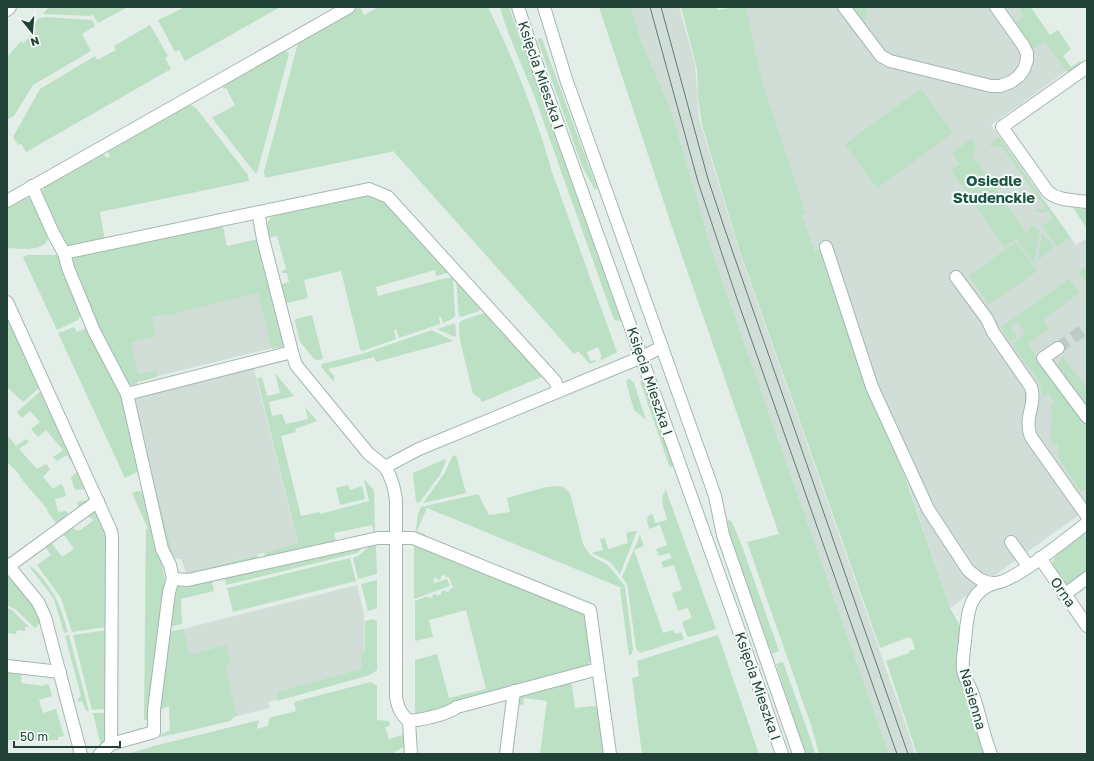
<svg xmlns="http://www.w3.org/2000/svg" width="1094" height="761" font-family="'Golos Text',sans-serif">
<style>
.built{fill:#d1ded8}
.green{fill:#bbe0c3}
.lines{fill:none;stroke-linecap:round;stroke-linejoin:round}
.minor-tunnel{stroke:#bccbc5;stroke-width:12;stroke-dasharray:12 6;stroke-linecap:butt}
.minor-casing{stroke:#a5b7b0;stroke-width:14}
.minor{stroke:#fff;stroke-width:12}
.tram{stroke:#5c7c72;stroke-width:1}
.labels{text-anchor:middle;stroke-width:4;stroke-linejoin:round;paint-order:stroke}
.street-label{font-size:14px;fill:#214137;stroke:#f4faf7}
.neighbourhood-label{font-size:15px;font-weight:bold;fill:#1c5444;stroke:#f4faf7}
</style>
<rect width="100%" height="100%" fill="#e3eee9"/>
<!-- built -->
<g class="built">
<path d="M631 7H679L695 64 699 119 739 251 909 734 915 754H889L714 257 670 107 642 44Z"/>
<path d="M746 7H1023L1068 70 991 125 1076 245 1087 238V509L950 608 883 409 825 244 815 251 802 215 806 213 763 85Z"/>
<path d="M259 247 285 345 129 383 104 286Z"/>
<path d="M254 369 298 544 187 573 184 560 174 558 133 399Z"/>
<path d="M357 585 364 614 365 675 268 702 270 708 233 717V718L230 721 184 732 190 655 183 629Z"/>
</g>
<!-- green -->
<g class="green">
<path d="M49 7H128L98 23 93 15 90 16 43 14Z"/>
<path d="M185 7H280L185 61 179 50 175 52 158 20Z"/>
<path d="M355 7H360L364 15 378 7H488C514 60 536 115 552 172L617 352 616 353 601 360 600 358 602 357 598 347 587 352 590 361 595 360 596 361 590 364 578 351 574 354 394 152 395 151 265 178 264 172 299 39Z"/>
<path d="M500 7H509L621 321 614 320C589 249 563 177 538 106 526 73 509 41 500 7Z"/>
<path d="M599 7H631L642 44 670 107 714 257 889 754H819L812 728 747 542 779 534 673 230Z"/>
<path d="M681 7H716L718 10 737 7H746L763 85 806 213 802 215 815 251 825 244 950 608 960 626 959 654 987 754H917L886 661 909 653V651L915 649 912 639 909 637 880 648 739 249 702 125 698 98 697 69Z"/>
<path d="M853 7H868L865 22Z"/>
<path d="M1018 7H1033L1032 9 1050 35 1058 30 1071 49 1063 56 1071 67 1080 61 1082 64 1070 73 1067 72 1045 41 1035 48H1031L1014 23 1024 16Z"/>
<path d="M45 17 92 20 95 26 82 34 91 51 33 85 14 116 7 120V57L21 41 24 43 36 29 33 26 39 18Z"/>
<path d="M150 25 168 56 165 58 171 69 26 152 21 144 18 145 13 137 40 89 95 56 97 60 116 50 114 46Z"/>
<path d="M540 38 542 39 597 188 595 190 582 166 538 41V39Z"/>
<path d="M283 48 289 54 257 173H255L212 118 235 105 226 88 224 89 221 85Z"/>
<path d="M921 89 953 133 877 188 845 144Z"/>
<path d="M187 105H191L196 108 248 175 249 181 100 212 105 241 70 246 62 241 42 197 43 190 46 184 104 150 106 153 104 154 107 158 110 156 106 149Z"/>
<path d="M999 137 1070 237 1057 247 1042 226 1053 219 1048 212 1040 213 1035 210 1036 209H1046L1002 147 990 146V143Z"/>
<path d="M972 138 976 147 973 156 1027 234 1031 226H1034L1038 230 1040 228 1034 262 1033 263 1016 239 1004 247 951 170 960 164 952 153Z"/>
<path d="M363 195 390 204 451 272 436 276 435 270 376 287 378 296 438 280 453 277 455 316 452 319 443 323 441 317H439L440 324 399 338 396 329 394 330 396 339 362 351 360 349 341 271 304 280 308 298 283 304 279 285 289 282 287 273H282V271L286 269 277 236 267 238 266 237 268 222 272 215Z"/>
<path d="M25 197 33 199 49 234C47 254 21 248 7 248V206Z"/>
<path d="M1073 208 1087 209V228Z"/>
<path d="M221 225 225 232 224 233 227 246 258 239 286 346 272 349 258 293 164 316V314L152 317 156 336 131 342 138 374 156 371 157 377 138 382 134 386 127 384 96 326 72 262 74 257Z"/>
<path d="M1042 232 1054 248 1038 260Z"/>
<path d="M1016 242 1037 271 989 305 969 276Z"/>
<path d="M27 255H56L60 257 82 314 78 320 57 330 23 257Z"/>
<path d="M1087 266V284L1078 272Z"/>
<path d="M456 278 482 307 479 311 461 317 459 316Z"/>
<path d="M1069 279 1079 293 1043 320 1049 329 1028 344 1087 426V490L1081 491 1058 457V444L1051 443 1052 411 1050 407 1055 403 1048 393 1043 397 1040 383 1012 344 1026 334 1017 322 1010 327 1017 337 1010 341 1001 327Z"/>
<path d="M487 312 544 376 482 402 480 398 473 394 460 340 459 323 463 320Z"/>
<path d="M312 315 323 359 318 360 314 359 300 342 295 321 296 319Z"/>
<path d="M9 316 40 384 38 389 23 402 7 387V317Z"/>
<path d="M455 323 456 335 455 337 437 329Z"/>
<path d="M74 327 77 332 84 329H88L124 401 139 471 125 478 58 333 61 331 62 332Z"/>
<path d="M432 330 453 341 376 362 374 357 328 369 334 376V380L333 381 321 367 322 364 362 354Z"/>
<path d="M1063 356 1087 389V411L1059 371 1058 364Z"/>
<path d="M275 373 294 396 269 402 272 416 282 414 286 424 308 419 305 407 317 421 295 429 296 432 281 436 301 516 319 512 320 514 369 501 364 480H365L373 489 374 492 375 534H374L372 525 334 533 336 542 268 558 265 556 264 553 298 543 257 378 262 377 267 396 280 393Z"/>
<path d="M628 379H630L634 383 646 420 634 410 626 382Z"/>
<path d="M643 380 674 466 670 468 640 381Z"/>
<path d="M42 390 90 497V500L81 508 78 506 77 502 88 500 86 489 77 490 74 488 71 477 78 471 67 455 57 461 53 457 63 450 46 430 38 437 31 429 40 422 30 411 22 418 17 412Z"/>
<path d="M133 399 174 558 166 548Z"/>
<path d="M9 437 16 446 26 439 29 442 19 449 37 469 46 464 50 469 43 477 53 489 61 484 64 488 66 496 55 499 58 512 66 511 68 513 65 520 58 526 47 511 48 510 19 476 20 475 7 462V439Z"/>
<path d="M456 455 466 493 423 503 444 474 452 457Z"/>
<path d="M445 459 446 461 440 475 419 503 416 502 413 473Z"/>
<path d="M348 485 350 490 362 486 365 499 340 505 336 488Z"/>
<path d="M558 486 563 487 570 493 583 544 590 555 608 565 625 586 633 649 632 654 629 656 620 589 622 588 427 508 417 531 426 535 425 538 415 535 418 514 421 507 478 494 489 515 510 512 507 498 546 487Z"/>
<path d="M666 490 716 629 689 637 687 636 682 622 692 618 688 608 678 611 672 593 682 590 674 565 663 568 661 562 671 558 670 553 659 556 656 549 667 545 660 525 649 529 647 520 648 516 653 514 655 523 667 520C665 510 658 499 666 490Z"/>
<path d="M138 491 142 492 147 498 166 584 150 720H144L146 529H148L132 493Z"/>
<path d="M93 512 98 514 106 528 107 627 72 632 61 598 37 565 51 555 44 545 50 541 62 557 74 549 62 532 69 527 79 531 94 520 85 515Z"/>
<path d="M727 519 732 522 742 546 779 651 772 654 731 542Z"/>
<path d="M635 531H637L620 574 610 562 592 553 603 550 600 539 605 538 608 549 628 543 626 533Z"/>
<path d="M1087 531V573L1068 585H1065C1061 579 1054 573 1053 566 1050 553 1078 538 1087 531Z"/>
<path d="M640 535 644 546 634 550 663 633 673 630 675 634 681 632 684 639 640 653 636 648 627 584 622 577Z"/>
<path d="M376 543 377 574 358 579 353 558C365 554 365 546 376 543Z"/>
<path d="M414 544 585 614 592 660 587 665 415 715V660L437 654 449 698 486 689 466 610 429 620 433 637 415 641V601L428 596V598L433 597 432 595 436 594 437 596 441 594V592L445 590 446 592 450 591 449 589 453 588 449 577H446L444 575 441 576V579L438 580 437 577 433 579 434 583 447 579 450 586 414 599Z"/>
<path d="M365 546 357 553 226 585 224 575Z"/>
<path d="M257 555 258 558 256 561 187 576 182 560H184L187 573Z"/>
<path d="M350 558 356 581 233 612 227 588Z"/>
<path d="M28 565C36 569 39 574 44 580 58 598 62 611 68 632L64 633 54 599Z"/>
<path d="M7 573 29 601 37 611 41 622 35 628 15 609 7 605Z"/>
<path d="M377 580V608L368 611 361 584Z"/>
<path d="M212 581 214 591 181 599 182 624 168 627C169 614 167 593 179 585Z"/>
<path d="M7 608 12 610 29 627H25V631L17 630 16 634 7 633Z"/>
<path d="M372 619 377 621V670L370 675 277 701V692L362 669 361 653 365 652V621Z"/>
<path d="M183 629 190 655 226 645 231 664 225 665 237 716 233 717V718L230 721 161 737 160 735 170 730 169 706 160 710 167 632Z"/>
<path d="M107 630 106 709 92 710 73 635Z"/>
<path d="M69 635 89 711H86L82 701 78 702V699L81 696 65 636Z"/>
<path d="M718 635 759 754H642L632 678 639 676 637 661Z"/>
<path d="M783 662 814 749 815 754H805L776 664Z"/>
<path d="M7 670 22 672 21 683 44 686 45 684 49 685 52 696 39 700 43 713 56 709 64 736 58 737V740H7Z"/>
<path d="M568 679 572 685 575 708 592 706 599 707 604 754H540L547 701 524 698 523 705 517 704 518 694Z"/>
<path d="M370 682 377 686V720L389 721 390 726 385 727 389 739 402 735 403 726 405 727 404 747 391 754H128L154 746 259 720 257 729 268 726 269 718 296 711 294 702Z"/>
<path d="M93 713H102L107 714 105 743 101 746Z"/>
</g>
<g class="lines">
<!-- minor-tunnel -->
<path class="minor-tunnel" d="M1058 348 1082 331"/>
<!-- minor casing -->
<g class="minor-casing">
<g id="minor">
<path d="M518 7 539 71 731 608 782 754"/>
<path d="M544 7 566 79 708 476 715 496 723 535 799 754"/>
<path d="M844 7 881 56 890 61 991 86H1000L1011 82 1019 76 1024 69 1027 60V53L1023 45 996 7"/>
<path d="M7 10 10 7"/>
<path d="M1087 67 1002 127 1048 192C1059 201 1074 200 1087 202"/>
<path d="M32 186 53 233 64 253 68 268 94 331 127 394 162 549 170 565 173 579 169 592 154 710V732L111 744 100 754"/>
<path d="M7 201 349 7"/>
<path d="M260 212 259 217 263 239 292 352"/>
<path d="M826 247 872 387 928 509 968 570C976 577 984 584 995 583 1013 583 1070 536 1087 523"/>
<path d="M64 253 369 189 388 197 555 381 559 391"/>
<path d="M956 277 987 319 993 332 1031 387C1037 405 1023 417 1031 437L1087 516"/>
<path d="M7 302 111 531 112 537 111 744"/>
<path d="M1058 348 1043 358 1087 417"/>
<path d="M127 394 292 352 296 365 368 453 385 467"/>
<path d="M1011 542 1028 566"/>
<path d="M1040 558 1087 626"/>
<path d="M7 564 38 602 45 617 81 754"/>
<path d="M9 566 98 501"/>
<path d="M173 579 188 580 378 538H413L590 610 610 754"/>
<path d="M1064 595 1087 578"/>
<path d="M7 666 60 672"/>
<path d="M598 669 457 707C444 716 425 719 409 721 401 715 398 708 396 697V500C394 487 392 478 385 467L419 449 642 357 662 347"/>
<path d="M409 721 411 754"/>
<path d="M506 754 514 691"/>
<path d="M991 754C983 735 980 714 973 695 970 686 964 678 963 669 962 660 964 650 965 641 967 618 967 591 995 583"/>
</g>
</g>
<!-- minor -->
<use href="#minor" class="minor"/>
<!-- tram -->
<g class="tram">
<path d="M650 7 698 182 736 296 897 754"/>
<path d="M661 7 708 179 724 227 908 754"/>
</g>
</g>
<g class="labels">
<!-- street labels -->
<g class="street-label">
<text transform="translate(541 75) rotate(71)" y="5">Księcia Mieszka I</text>
<text transform="translate(650 381) rotate(71)" y="5">Księcia Mieszka I</text>
<text transform="translate(1063 592) rotate(55)" y="5">Orna</text>
<text transform="translate(758 686) rotate(71)" y="5">Księcia Mieszka I</text>
<text transform="translate(973 699) rotate(74)" y="5">Nasienna</text>
</g>
<!-- neighbourhood labels -->
<g class="neighbourhood-label">
<text x="994" y="186">Osiedle<tspan x="994" dy="17">Studenckie</tspan></text>
</g>
</g>
<!-- border -->
<rect width="1094" height="761" fill="none" stroke="#214137" stroke-width="16"/>
<!-- north arrow -->
<g transform="translate(32 32) rotate(163)" stroke="#f4faf7" stroke-width="3" paint-order="stroke">
<path d="M0-3L7 15L0 10L-7 15Z" fill="#214137"/>
<text y="-6" font-size="11" font-weight="bold" text-anchor="middle" fill="#214137">N</text>
</g>
<!-- scale -->
<path d="M14 741v6h106v-6" fill="none" stroke="#214137" stroke-width="2"/>
<text x="20" y="741" font-size="12" fill="#214137" stroke="#f4faf7" stroke-width="3" paint-order="stroke">50 m</text>
</svg>
